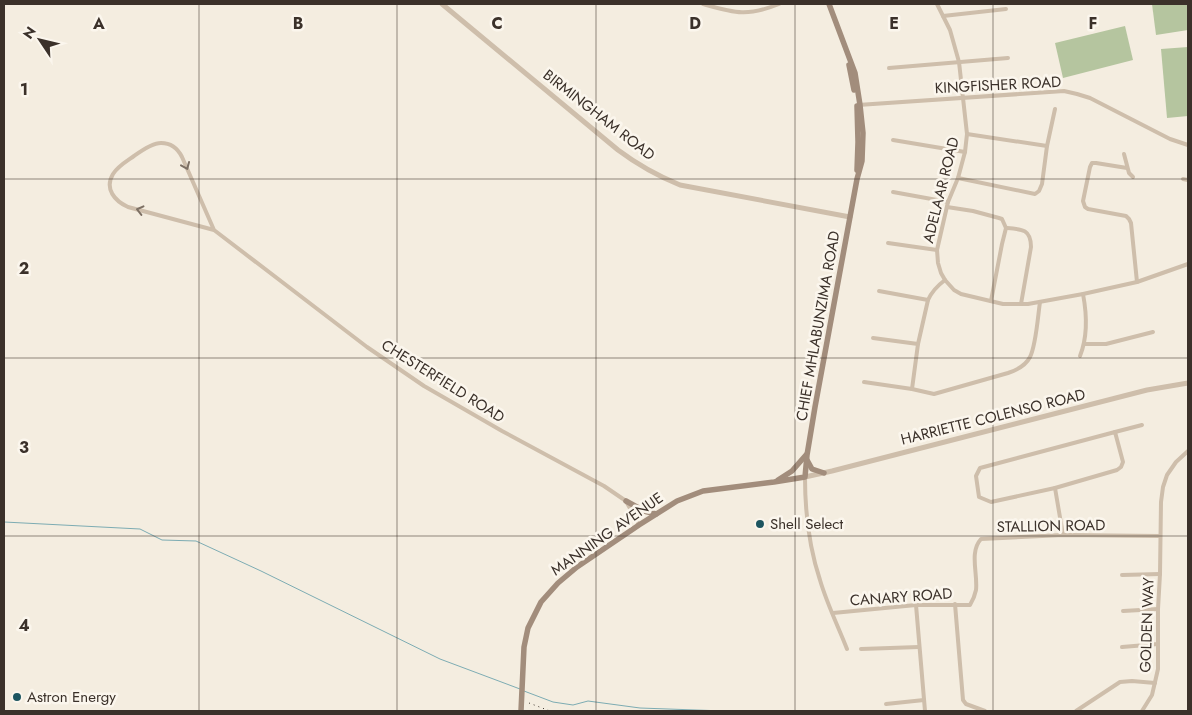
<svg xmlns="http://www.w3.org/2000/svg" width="1192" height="715" font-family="Jost,sans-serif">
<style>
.green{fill:#b5c59f}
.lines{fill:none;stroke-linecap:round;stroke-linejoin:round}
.stream{stroke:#7dacb3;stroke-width:1}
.minor{stroke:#cebeab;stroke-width:4}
.tertiary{stroke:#cebeab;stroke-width:5}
.secondary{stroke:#a28d7c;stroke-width:5.5}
.rail{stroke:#3b312a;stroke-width:1;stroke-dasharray:1 4;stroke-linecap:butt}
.oneway{stroke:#7d7064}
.grid{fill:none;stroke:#3b312a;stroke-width:1;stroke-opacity:0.55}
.poi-dot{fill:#1d5560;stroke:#fbf6ed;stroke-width:2}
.labels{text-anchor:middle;stroke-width:5;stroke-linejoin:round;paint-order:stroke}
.street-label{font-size:15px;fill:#3b312a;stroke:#fbf6ed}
.poi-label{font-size:15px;fill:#3b312a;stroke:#fbf6ed;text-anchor:start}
.grid-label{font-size:16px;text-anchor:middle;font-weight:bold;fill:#3b312a;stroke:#fbf6ed;stroke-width:5;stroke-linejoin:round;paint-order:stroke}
</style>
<rect width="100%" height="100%" fill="#f4ede0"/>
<!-- green -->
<g class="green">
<path d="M1152 4H1188V30L1156 35Z"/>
<path d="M1125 26 1133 60 1063 78 1055 43Z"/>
<path d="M1188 47V116L1167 118 1161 49Z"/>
</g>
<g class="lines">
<!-- stream -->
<g class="stream">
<path d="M4 522 140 529 162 540 196 541 261 571 440 659 520 689"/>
<path d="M524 691 553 702 573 705 588 701 640 708 724 711"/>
</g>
<!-- minor -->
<g class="minor">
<path d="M703 4C735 13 747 17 779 4"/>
<path d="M937 4 950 30 959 62 967 134 965 152 958 178 948 202 937 250 938 263 941 273 945 280 954 290 961 294 1003 304H1028L1083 294 1137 282 1188 264"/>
<path d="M943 16 1006 9"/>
<path d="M889 68 1008 58"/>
<path d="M858 105 1064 91 1077 94 1090 98 1170 139 1188 145"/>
<path d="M967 134 1047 146"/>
<path d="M893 140 965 152"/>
<path d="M1124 154 1129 173 1133 177"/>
<path d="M1127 168 1096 163H1092L1090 167 1083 201 1085 207 1088 209 1126 216 1129 219 1131 223 1137 282"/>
<path d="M958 178 1035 194 1039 191 1042 184 1047 146 1055 109"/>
<path d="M1183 179 1188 180"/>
<path d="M893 192 948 202"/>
<path d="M947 207 973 211 999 218 1002 219 1006 228C1022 229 1031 229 1031 247L1021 304"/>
<path d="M214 230 182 157C178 149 171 143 161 143 152 143 141 151 134 156 127 161 118 166 113 174 104 189 115 201 128 207L214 230 367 347 424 386 502 431 604 486 626 501 639 525"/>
<path d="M888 243 937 250"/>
<path d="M879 291 928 300"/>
<path d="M991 301 1002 244 1006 228"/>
<path d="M873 338 918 344"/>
<path d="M1085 344H1106L1153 332"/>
<path d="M1080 356C1088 336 1087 315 1083 294"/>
<path d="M864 382 912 389 934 394 1008 373C1017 370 1026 365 1030 357 1036 346 1038 315 1040 302"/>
<path d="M912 389 918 344 928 300C932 291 937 286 945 280"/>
<path d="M1115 432 1123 462 1121 467 1117 470 1055 488 991 502 979 497 976 476 980 468Z"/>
<path d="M1115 432 1142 425"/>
<path d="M805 477C805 512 809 547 820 580 827 604 838 626 847 649"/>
<path d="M1055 488 1063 535"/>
<path d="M1122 575 1160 574"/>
<path d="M955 604 963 700 966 704 985 711"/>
<path d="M916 605 925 711"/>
<path d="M1123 611 1158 609"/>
<path d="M833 613 916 605H970C973 600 975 595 976 590 978 574 969 552 981 539L1063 535 1160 536"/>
<path d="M1122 647 1158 644"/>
<path d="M861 649 919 647"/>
<path d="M886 704 924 700"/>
<path d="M1076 711 1120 682 1132 681 1155 683"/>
<path d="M1142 711 1152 695 1158 669V609L1160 574 1161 502 1163 487 1167 475 1176 462 1188 451"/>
</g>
<!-- tertiary -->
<g class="tertiary">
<path d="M442 4 618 150C638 165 658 176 680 185L850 217"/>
<path d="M805 477 832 471 1147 390 1188 383"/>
</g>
<!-- secondary -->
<g class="secondary">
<path d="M849 65 854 90"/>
<path d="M857 106 858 142 857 170"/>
<path d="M807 460 812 469 824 473"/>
<path d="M778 480 792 471 806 455"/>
<path d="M626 501 644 511 656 514"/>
<path d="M521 711 524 647 528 628 541 602 558 583 577 567 639 525 677 501 703 491 774 482 805 477 807 455 815 407 857 179 862 161 863 133 860 105 855 73 829 4"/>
</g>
<!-- rail -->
<path class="rail" d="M529 703 550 711"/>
</g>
<!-- one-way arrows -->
<defs><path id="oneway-chevron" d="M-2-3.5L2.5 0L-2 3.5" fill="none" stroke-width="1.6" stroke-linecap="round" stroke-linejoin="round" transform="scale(1.25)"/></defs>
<g class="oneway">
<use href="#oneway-chevron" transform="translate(186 166) rotate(67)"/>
<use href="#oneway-chevron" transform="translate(140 210) rotate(-166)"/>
</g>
<!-- grid -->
<path class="grid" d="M199 4V711M397 4V711M596 4V711M795 4V711M993 4V711M4 179H1188M4 358H1188M4 536H1188"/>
<!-- markers -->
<g class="poi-dot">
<circle cx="760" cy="524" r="5"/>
<circle cx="17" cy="697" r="5"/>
</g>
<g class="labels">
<!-- street labels -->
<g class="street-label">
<text transform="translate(998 85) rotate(-3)" y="5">KINGFISHER ROAD</text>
<text transform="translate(599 115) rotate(38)" y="5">BIRMINGHAM ROAD</text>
<text transform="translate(941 190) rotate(-76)" y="5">ADELAAR ROAD</text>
<text transform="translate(818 326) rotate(-80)" y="5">CHIEF MHLABUNZIMA ROAD</text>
<text transform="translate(443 381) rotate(32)" y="5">CHESTERFIELD ROAD</text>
<text transform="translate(993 417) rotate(-14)" y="5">HARRIETTE COLENSO ROAD</text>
<text transform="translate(1051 526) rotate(-1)" y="5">STALLION ROAD</text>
<text transform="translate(607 534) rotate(-35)" y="5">MANNING AVENUE</text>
<text transform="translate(901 597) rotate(-4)" y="5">CANARY ROAD</text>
<text transform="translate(1147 625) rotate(-88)" y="5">GOLDEN WAY</text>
</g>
<!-- poi labels -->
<g class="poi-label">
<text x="770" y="529">Shell Select</text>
<text x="27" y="702">Astron Energy</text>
</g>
</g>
<g class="grid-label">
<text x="99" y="29">A</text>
<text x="298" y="29">B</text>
<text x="497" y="29">C</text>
<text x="695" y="29">D</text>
<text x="894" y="29">E</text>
<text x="1093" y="29">F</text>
<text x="24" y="95">1</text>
<text x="24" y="274">2</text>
<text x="24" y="453">3</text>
<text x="24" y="631">4</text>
</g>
<!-- border -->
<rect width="1192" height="715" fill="none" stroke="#3b312a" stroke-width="10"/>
<!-- north arrow -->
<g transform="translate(40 40) rotate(305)" stroke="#fbf6ed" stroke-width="4" paint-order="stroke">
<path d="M0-4L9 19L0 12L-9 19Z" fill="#3b312a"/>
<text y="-8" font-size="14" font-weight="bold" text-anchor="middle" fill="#3b312a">N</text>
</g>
</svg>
